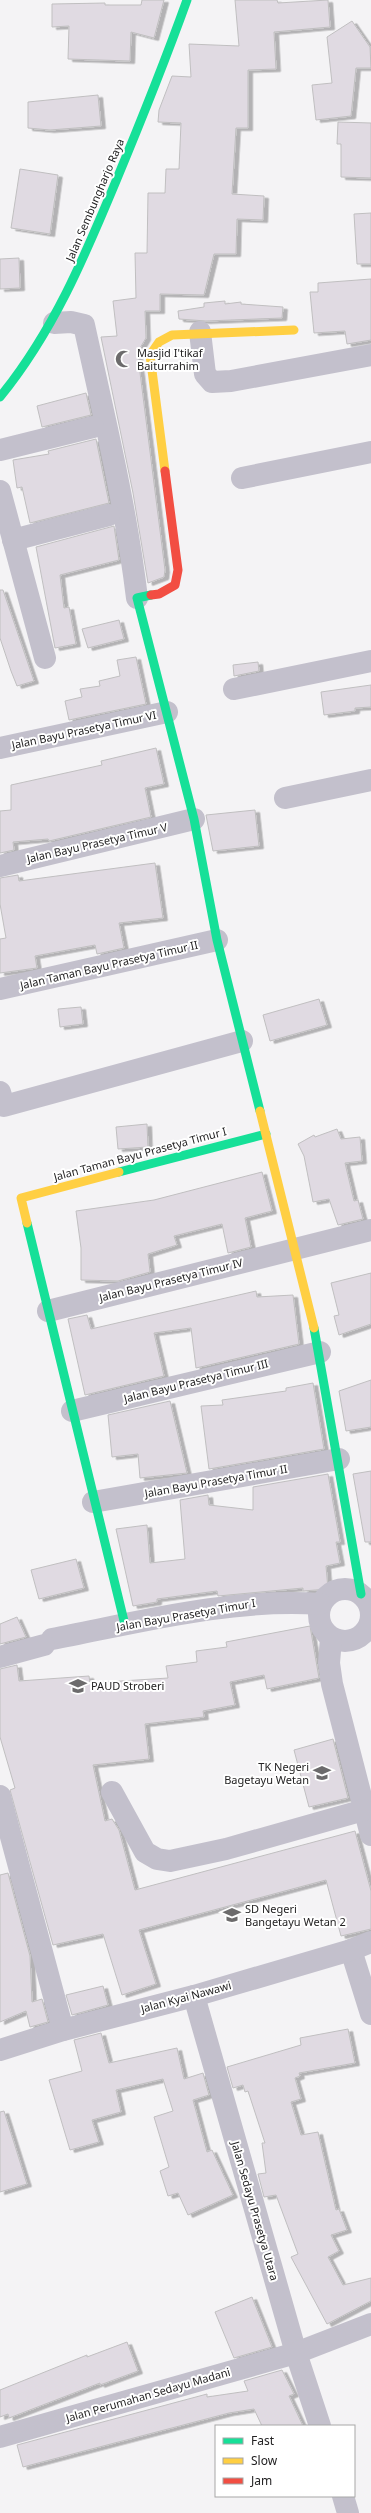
<svg xmlns="http://www.w3.org/2000/svg" width="371" height="2513" font-family="'Noto Sans',sans-serif">
<style>
.building{fill:#e0dae2;stroke:#c0bfc0;filter:url(#shadow)}
.lines{fill:none;stroke-linecap:round;stroke-linejoin:round}
.street{stroke:#c3c0cc;stroke-width:22}
.fast{stroke:#16e098;stroke-width:9}
.slow{stroke:#ffcf43;stroke-width:9}
.jam{stroke:#f24e42;stroke-width:9}
.labels{text-anchor:middle;stroke-width:4;stroke-linejoin:round;paint-order:stroke}
.street-label{font-size:11px;fill:#232223;stroke:#fff}
.poi-label{font-size:11px;fill:#232223;stroke:#fff;text-anchor:start}
</style>
<defs>
<filter id="shadow"><feDropShadow dx="4.5" dy="2.5" stdDeviation="0" flood-color="#0004"/></filter>
</defs>
<rect width="100%" height="100%" fill="#f4f3f5"/>
<!-- building -->
<g class="building">
<path d="M142 0H164L154 38 131 32 130 61 68 59 69 26 52 27V4L105 3V5H141Z"/>
<path d="M235 0H277L278 3 328 0 330 27 274 32 276 69 248 70V128H236L232 194 264 196 263 220 237 219 236 254H214L204 295 160 294V311H145L146 338 140 348 138 357 165 570 164 577 148 583 133 493 101 337 117 336 113 301 136 298 135 253H147L148 193H165L166 169H179L181 123 158 122 159 110 172 76 191 77 189 44 239 46Z"/>
<path d="M352 21 370 47 371 68H356L351 116 316 120 312 85 332 83 327 37Z"/>
<path d="M98 95 101 126 50 130 28 128V102Z"/>
<path d="M338 122 371 123V178L341 177V144H337Z"/>
<path d="M20 169 58 175 50 234 11 228Z"/>
<path d="M371 213V264H357L354 214Z"/>
<path d="M19 258 20 288 0 289V259Z"/>
<path d="M371 279V340L347 344 345 331 314 333 310 292H318V283Z"/>
<path d="M225 301V304L241 302V304L283 307 282 318 206 321 179 319 178 311 204 307V303Z"/>
<path d="M86 393 91 415 42 427 37 406Z"/>
<path d="M96 439 109 503 30 523 22 487 17 488 13 460 49 454 48 451Z"/>
<path d="M114 526 119 560 60 575 64 608 69 607 76 644 55 648 36 547Z"/>
<path d="M0 590H3L34 681 17 686 11 671 0 638Z"/>
<path d="M119 620 124 639 88 648 82 629Z"/>
<path d="M136 657 146 704 69 720 65 701 82 697 80 689 100 686 99 681 120 676 117 660Z"/>
<path d="M258 662 259 671 234 676 233 665Z"/>
<path d="M371 685V707L355 708V711L324 715 321 692Z"/>
<path d="M156 748 164 784 145 788 151 817 49 841 48 839 13 842 14 850 0 853V811L11 810V785L102 765 101 761Z"/>
<path d="M255 810 259 846 213 851 206 815Z"/>
<path d="M155 863 163 918 119 923 124 948 97 954 95 945 35 956 37 968 0 973V939L6 938 0 904V878L18 875 19 881Z"/>
<path d="M319 999 327 1025 270 1041 263 1015Z"/>
<path d="M81 1007 83 1024 60 1027 58 1009Z"/>
<path d="M147 1124 148 1147 118 1149 116 1127Z"/>
<path d="M337 1129 341 1139 360 1137 362 1161 345 1163 354 1201 358 1200 363 1219 338 1225 329 1199 313 1202 304 1156 298 1144 314 1135 315 1137Z"/>
<path d="M262 1172 272 1211 245 1218 251 1247 228 1253 222 1224 174 1236 177 1245 148 1254 150 1272 118 1281 81 1280V1248L76 1211 154 1200Z"/>
<path d="M371 1273V1324L339 1335 334 1316 339 1315 331 1283Z"/>
<path d="M256 1291 257 1297 293 1295 299 1344 196 1368 191 1328 154 1333 164 1376 85 1395 68 1319 87 1315 91 1329Z"/>
<path d="M371 1380V1427L346 1431 339 1391Z"/>
<path d="M313 1383 324 1449 209 1469 201 1406 223 1405 222 1400 286 1391V1388Z"/>
<path d="M170 1401 187 1473 140 1478 138 1454 112 1457 108 1415Z"/>
<path d="M371 1471V1542H365L353 1474Z"/>
<path d="M328 1474 340 1542H336L340 1563 326 1566 328 1589 303 1591V1588L218 1596 217 1591 157 1599V1602L133 1606 116 1529 147 1525 150 1563 185 1559 180 1500 208 1495 209 1505 253 1510V1487Z"/>
<path d="M76 1559 84 1588 39 1599 31 1570Z"/>
<path d="M17 1617 26 1637 0 1644V1624Z"/>
<path d="M310 1626 319 1678 267 1689 264 1675 230 1682 235 1705 203 1711 204 1717 145 1724 149 1759 93 1765 105 1821 112 1819 119 1830 135 1890 355 1831 371 1891V1929L341 1936 326 1880 139 1930 156 1984 122 1995 103 1934 53 1945 10 1790 15 1788 0 1737V1669L17 1665 19 1681 89 1676 90 1683 168 1678 166 1666 197 1662 196 1651 227 1647 226 1642Z"/>
<path d="M333 1739 348 1798 309 1807 294 1750Z"/>
<path d="M8 1873 30 1956 32 2002 42 1999 48 2022 30 2027 26 2011 0 2022V1875Z"/>
<path d="M103 1986 108 2005 72 2015 66 1995Z"/>
<path d="M348 2029 355 2063 299 2073 300 2076 295 2078 301 2099 291 2102 301 2135 318 2132 336 2210 339 2209 347 2230 331 2235 339 2251 328 2257 343 2285 371 2278V2301L327 2324 291 2257 298 2254 276 2195 264 2197 258 2174 266 2173 262 2143H265L248 2091 245 2092 243 2085 233 2088 227 2067 301 2045 300 2038Z"/>
<path d="M101 2033 109 2063 177 2048 184 2079 203 2073 209 2095 193 2100 207 2152 212 2150 233 2195 188 2215 178 2193 168 2196 160 2171 169 2167 154 2117 173 2111 163 2079 116 2090 121 2112 92 2120 99 2142 70 2150 49 2080 82 2071 74 2040Z"/>
<path d="M4 2111 27 2184 0 2192V2112Z"/>
<path d="M252 2297 272 2347 234 2358 215 2312Z"/>
<path d="M127 2342 138 2371 100 2385V2383L9 2418 8 2414 0 2417V2390L87 2355V2357Z"/>
<path d="M282 2370 294 2394 289 2396 303 2426H262L254 2409 229 2413 23 2467 17 2445 207 2394V2397L248 2391 244 2381Z"/>
</g>
<g class="lines">
<!-- street -->
<g class="street">
<path d="M54 323 71 322 84 325C104 416 126 506 137 598"/>
<path d="M200 332 205 374 212 382 231 381 371 355"/>
<path d="M0 450 93 427"/>
<path d="M242 478 371 452"/>
<path d="M0 491 45 658"/>
<path d="M13 540 109 515"/>
<path d="M234 689 371 661"/>
<path d="M0 748 167 712"/>
<path d="M285 798 371 780"/>
<path d="M0 866 194 819"/>
<path d="M0 989 217 940"/>
<path d="M0 1092 4 1106 242 1041"/>
<path d="M48 1311 371 1230"/>
<path d="M72 1411 320 1352"/>
<path d="M93 1502 339 1459"/>
<circle cx="345" cy="1615" r="26"/>
<path d="M331 1638 329 1663 332 1684 371 1835"/>
<path d="M52 1639C140 1622 231 1598 320 1604"/>
<path d="M0 1657 44 1645"/>
<path d="M112 1792 145 1852 157 1859 170 1861 226 1849 364 1810"/>
<path d="M0 1796 63 2030"/>
<path d="M351 1950 371 2014"/>
<path d="M194 1996 296 2353 320 2426"/>
<path d="M0 2050 63 2030 194 1996 351 1950 371 1942"/>
<path d="M0 2437 296 2353 371 2324"/>
<path d="M343 2496 348 2513"/>
</g>
<!-- fast -->
<g class="fast">
<path d="M0 397C53 332 84 258 116 181 141 121 165 61 187 0"/>
<path d="M151 595 137 598 194 819 217 940 260 1111"/>
<path d="M119 1172 266 1134"/>
<path d="M27 1223 125 1625"/>
<path d="M314 1328 361 1594"/>
</g>
<!-- slow -->
<g class="slow">
<path d="M165 471 150 355 159 342 172 335 294 330"/>
<path d="M260 1111 314 1328"/>
<path d="M27 1223 21 1198 119 1172"/>
</g>
<!-- jam -->
<path class="jam" d="M151 595 159 594 175 585 178 570 165 471"/>
</g>
<!-- icons -->
<defs>
<g id="mosque-bare" transform="scale(1.38)"><path d="M3.5-4.9A6 6 0 1 0 3.5 4.9A5 5 0 1 1 3.5-4.9Z" fill="#6c6b6c" stroke="#fff" stroke-width="2.5" paint-order="stroke"/></g>
<g id="school-bare" transform="scale(1.38)"><path d="M0-5L7-2L0 1L-7-2ZM-4 1L0 2.5L4 1V4Q0 6-4 4Z" fill="#6c6b6c" stroke="#fff" stroke-width="2.5" paint-order="stroke"/></g>
</defs>
<g fill-rule="evenodd">
<use href="#mosque-bare" x="124" y="359"/>
<use href="#school-bare" x="78" y="1686"/>
<use href="#school-bare" x="322" y="1773"/>
<use href="#school-bare" x="232" y="1915"/>
</g>
<g class="labels">
<!-- street labels -->
<g class="street-label">
<text transform="translate(95 200) rotate(-67)" y="4">Jalan Sembungharjo Raya</text>
<text transform="translate(84 730) rotate(-12)" y="4">Jalan Bayu Prasetya Timur VI</text>
<text transform="translate(97 843) rotate(-13)" y="4">Jalan Bayu Prasetya Timur V</text>
<text transform="translate(109 965) rotate(-13)" y="4">Jalan Taman Bayu Prasetya Timur II</text>
<text transform="translate(140 1154) rotate(-15)" y="4">Jalan Taman Bayu Prasetya Timur I</text>
<text transform="translate(171 1280) rotate(-14)" y="4">Jalan Bayu Prasetya Timur IV</text>
<text transform="translate(196 1381) rotate(-14)" y="4">Jalan Bayu Prasetya Timur III</text>
<text transform="translate(216 1481) rotate(-10)" y="4">Jalan Bayu Prasetya Timur II</text>
<text transform="translate(186 1615) rotate(-10)" y="4">Jalan Bayu Prasetya Timur I</text>
<text transform="translate(186 1997) rotate(-15)" y="4">Jalan Kyai Nawawi</text>
<text transform="translate(255 2211) rotate(74)" y="4">Jalan Sedayu Prasetya Utara</text>
<text transform="translate(148 2395) rotate(-16)" y="4">Jalan Perumahan Sedayu Madani</text>
</g>
<!-- poi labels -->
<g class="poi-label">
<text x="137" y="357">Masjid I'tikaf<tspan x="137" dy="13">Baiturrahim</tspan></text>
<text x="91" y="1690">PAUD Stroberi</text>
<text x="309" y="1771" text-anchor="end">TK Negeri<tspan x="309" dy="13">Bagetayu Wetan</tspan></text>
<text x="245" y="1913">SD Negeri<tspan x="245" dy="13">Bangetayu Wetan 2</tspan></text>
</g>
</g>
<!-- legend -->
<rect x="215" y="2425" width="140" height="72" fill="#ffffff" stroke="#a7a7a7"/>
<rect x="223" y="2438" width="20" height="6" fill="#16e098" stroke="#a7a7a7"/>
<text x="251" y="2445" font-size="12" fill="#232223">Fast</text>
<rect x="223" y="2458" width="20" height="6" fill="#ffcf43" stroke="#a7a7a7"/>
<text x="251" y="2465" font-size="12" fill="#232223">Slow</text>
<rect x="223" y="2478" width="20" height="6" fill="#f24e42" stroke="#a7a7a7"/>
<text x="251" y="2485" font-size="12" fill="#232223">Jam</text>
</svg>
